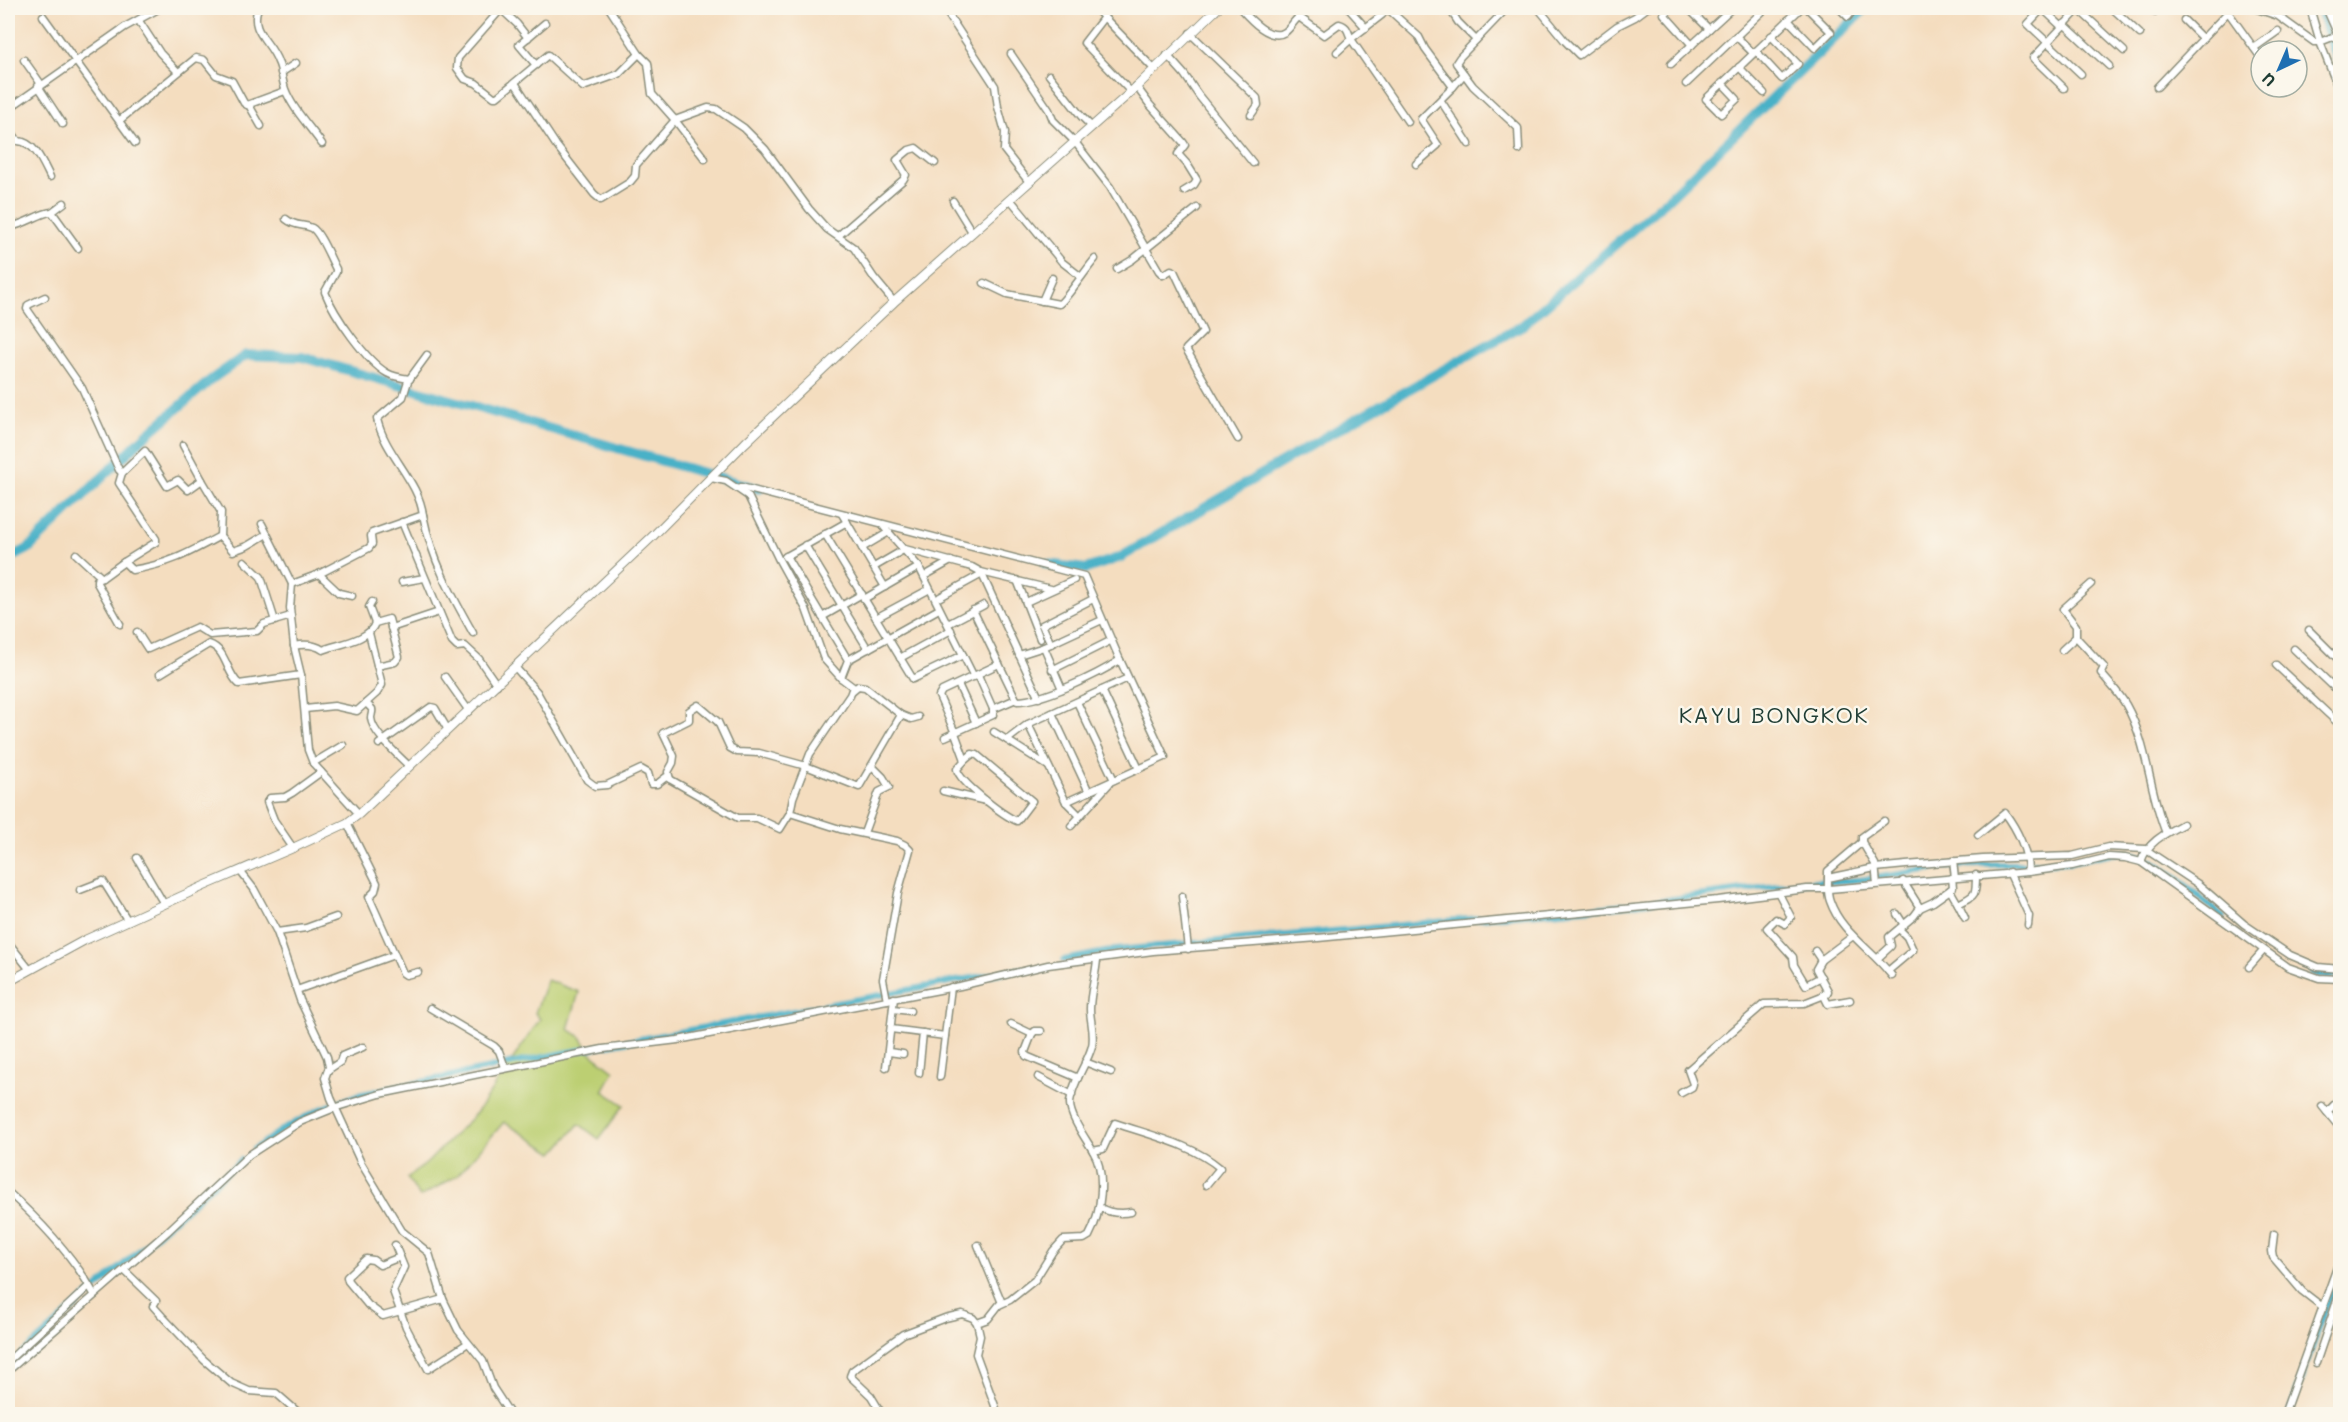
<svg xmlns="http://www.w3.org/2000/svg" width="2348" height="1422" font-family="Mali,sans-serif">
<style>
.green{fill:#bccf72;stroke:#6e8653;stroke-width:1.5}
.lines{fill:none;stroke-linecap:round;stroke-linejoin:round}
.canal{stroke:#48b1c7;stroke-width:6}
.river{stroke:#48b1c7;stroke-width:10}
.minor-casing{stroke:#8a8d7a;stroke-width:9}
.tertiary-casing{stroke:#8a8d7a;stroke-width:10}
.minor{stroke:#fff;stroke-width:6}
.tertiary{stroke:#fff;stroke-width:8}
.labels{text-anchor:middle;stroke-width:5;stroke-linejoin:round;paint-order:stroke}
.quarter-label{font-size:22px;letter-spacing:1.5px;fill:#1f3d34;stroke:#fbf7ec}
</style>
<rect width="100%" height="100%" fill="#fbf7ec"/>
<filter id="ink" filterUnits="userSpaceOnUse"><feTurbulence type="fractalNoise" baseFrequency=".0167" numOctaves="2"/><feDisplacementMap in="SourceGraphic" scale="12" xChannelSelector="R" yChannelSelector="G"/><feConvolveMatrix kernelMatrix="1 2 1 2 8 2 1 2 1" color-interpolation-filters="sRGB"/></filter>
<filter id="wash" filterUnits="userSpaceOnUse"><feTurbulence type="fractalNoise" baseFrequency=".008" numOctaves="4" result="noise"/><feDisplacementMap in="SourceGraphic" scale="24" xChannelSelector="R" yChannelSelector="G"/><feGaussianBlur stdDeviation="1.35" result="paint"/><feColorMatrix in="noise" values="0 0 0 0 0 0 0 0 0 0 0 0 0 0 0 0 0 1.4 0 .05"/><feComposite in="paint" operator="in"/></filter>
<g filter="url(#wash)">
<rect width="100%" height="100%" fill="#f4ddbf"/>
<!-- green -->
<path class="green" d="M547 980 579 992 568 1029 581 1037 591 1053 614 1071 603 1091 624 1105 599 1139 579 1124 554 1153 504 1122 457 1176 420 1197 407 1178 427 1163 477 1112 540 1019 535 1013Z"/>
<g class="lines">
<!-- canal -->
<g class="canal">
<path d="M2318 8 2340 73"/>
<path d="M1064 960 1116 950 1617 906 1816 881C1860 884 1904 872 1947 867 1987 863 2027 865 2066 862 2090 860 2110 849 2134 854 2165 861 2198 898 2223 917"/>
<path d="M2312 973 2328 977 2340 974"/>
<path d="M254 1149 282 1130 318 1110 358 1095 553 1055 1021 969"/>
<path d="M20 1356 241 1160"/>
<path d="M2289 1414 2340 1268"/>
</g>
<!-- river -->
<g class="river">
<path d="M8 559 28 549 144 437 212 379 246 355 302 357 759 489"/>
<path d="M1046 564 1086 569 1121 557 1354 420 1523 325 1670 197 1866 8"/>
</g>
</g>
</g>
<g filter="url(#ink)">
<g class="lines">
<!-- minor casing -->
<g class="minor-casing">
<g id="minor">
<path d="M258 8C249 32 271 41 278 62 282 70 282 80 285 89 292 108 310 127 322 144"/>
<path d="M502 8 458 58 457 68 465 79 476 83 494 97H497L548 55 583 87 619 74 639 54"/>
<path d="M609 8 639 54 648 63 652 94 675 120 705 159"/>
<path d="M944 8 995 86 998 107 1005 132 1004 150 1029 182"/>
<path d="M1095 8 1153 68"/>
<path d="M1240 8C1249 18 1270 42 1285 32 1291 28 1293 21 1299 17L1324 35 1339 24C1348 26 1348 32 1351 39L1337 52"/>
<path d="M1348 8 1366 28"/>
<path d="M1449 8 1458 22 1476 40"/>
<path d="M1507 8 1460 57 1456 63 1473 86 1518 128 1519 150"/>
<path d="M1538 8 1565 41 1579 55 1617 26 1635 17 1647 8"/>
<path d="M1672 8 1664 14 1692 45"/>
<path d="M1688 8 1709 29"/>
<path d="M1839 8 1848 17 1852 12 1849 8"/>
<path d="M2042 8 2062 27"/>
<path d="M2043 8 2028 24 2081 74"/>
<path d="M2112 8 2140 34"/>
<path d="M2149 8 2154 12"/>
<path d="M2231 8 2228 12 2261 58"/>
<path d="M2254 8 2278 16 2314 42H2320L2340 34"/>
<path d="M2310 8 2320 42 2340 93"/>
<path d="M2326 8 2338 35"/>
<path d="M501 9 517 24 528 38"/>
<path d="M2078 9 2124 51"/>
<path d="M43 16 135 143"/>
<path d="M1104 17 1084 43 1131 92"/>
<path d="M1788 20 1815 48 1831 32 1807 8"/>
<path d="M2184 20 2203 39"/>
<path d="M139 21 160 53 178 72"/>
<path d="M2064 24 2109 66"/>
<path d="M1190 33 1257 98 1258 105 1251 115"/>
<path d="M1736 36 1753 53"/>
<path d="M2254 48 2278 31"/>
<path d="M1756 51 1782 79 1798 64 1771 36"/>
<path d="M1011 54 1049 110 1053 120 1075 142 1110 187 1159 271 1163 275 1171 270 1174 271 1203 332 1186 349 1238 439"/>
<path d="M1167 55 1184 74 1199 96 1253 163"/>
<path d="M24 60 41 84"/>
<path d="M1671 64 1732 8"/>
<path d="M536 65 519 45 545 23"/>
<path d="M1739 67 1764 93"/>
<path d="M281 73 296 63"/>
<path d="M1049 75 1081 116 1092 127"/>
<path d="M515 83 556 145 594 194 601 200 630 182 635 176 636 165 675 120 708 108 716 109 744 128 765 149 809 209 827 229 854 248 874 278 894 302"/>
<path d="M1722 83 1737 99 1721 114 1706 99 1801 8"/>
<path d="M1686 84 1766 8"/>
<path d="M38 86 63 124"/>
<path d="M1136 86 1150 105 1183 142 1185 145 1178 154 1187 164 1197 180 1194 185 1184 191"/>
<path d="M1453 87 1464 74"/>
<path d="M2157 87 2228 12"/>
<path d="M2064 88 2033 58 2080 8"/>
<path d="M1441 101 1469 144"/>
<path d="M249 105 261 126"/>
<path d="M8 109 125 27 160 8"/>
<path d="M120 120 196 58 204 60 216 75 232 81 244 103 247 105 285 91"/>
<path d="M1408 122 1351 39 1382 15 1387 8 1419 37 1425 49 1453 87 1421 119 1438 145 1416 164"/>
<path d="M8 127 18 141C35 142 43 163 50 177"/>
<path d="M1010 199 1062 262 1080 276"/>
<path d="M953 201 972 232"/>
<path d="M52 212 78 248"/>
<path d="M286 219C297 228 302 223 312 228 320 232 331 260 336 269V272L325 292C334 315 366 361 387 373 394 377 402 378 410 379"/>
<path d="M8 227C23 226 43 211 52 212L64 203"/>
<path d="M838 236 903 180 906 175 897 160 909 150 916 148 935 163"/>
<path d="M1117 269 1132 260 1197 208"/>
<path d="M984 283 1007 294 1059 304C1065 301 1087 268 1095 259"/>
<path d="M45 297 28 305 27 309 82 388 119 470 122 473 145 451 167 486 178 480 188 490 202 480 221 512 220 536"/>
<path d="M1042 301 1052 278"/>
<path d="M183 445 202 480"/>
<path d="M122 473 119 483 156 539V542L124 562"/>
<path d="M711 478 726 481 748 496 779 560 806 609 824 659 841 678 853 687 850 695 810 754 793 798 790 813 840 829 897 841 905 845 910 850 898 893 883 979 887 1000"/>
<path d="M741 487 1084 576 1120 660C1097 675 1043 701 1017 701L1016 699 993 709V715L945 737"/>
<path d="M842 514 885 587"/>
<path d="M423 515C432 560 451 594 473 633"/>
<path d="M402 522 452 642 457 647 465 646 479 659 497 685"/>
<path d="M262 524 292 584 290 608 294 646 301 675 308 750 313 763 359 814"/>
<path d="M884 527 919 567 974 677"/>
<path d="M825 534 913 679 963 655"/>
<path d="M805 545 868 649"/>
<path d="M862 548 889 532"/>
<path d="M76 554 102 578 124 562 132 570C169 564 187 554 220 536L233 551 247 546 267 534"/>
<path d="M786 556 848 660 841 678"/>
<path d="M785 557 847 522"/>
<path d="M244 561 261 577 275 621"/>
<path d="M874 567 905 549 972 567 981 572 1051 589"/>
<path d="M981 572 1039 698"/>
<path d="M319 574 339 593 352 596"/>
<path d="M928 574 951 561"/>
<path d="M102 578 97 580V583L120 624"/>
<path d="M1017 580 1040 639"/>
<path d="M402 582 424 578"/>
<path d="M292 584 319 574 369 548 372 544 371 536 372 533 423 515C419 481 385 454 377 419L403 397 408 381 427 355"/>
<path d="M2091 584 2063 609 2076 626V637L2104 667 2101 673C2109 683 2120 694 2126 705 2148 744 2149 792 2166 833"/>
<path d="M940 597 982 574"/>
<path d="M864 599 919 567"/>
<path d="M372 602 369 607 375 623"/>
<path d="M1026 602 1074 580"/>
<path d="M973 610 1016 699"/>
<path d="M822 617 862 594"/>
<path d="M876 618 928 590"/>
<path d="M948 624 984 605"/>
<path d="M391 628 439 612"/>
<path d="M2309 630 2340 661"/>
<path d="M137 632 148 649 197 627 210 635 257 631 264 624 291 616"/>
<path d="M1051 644 1042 625 1093 599"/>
<path d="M294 646C304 644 314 644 323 650 338 644 370 640 375 623L389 619 399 657 395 662 377 666"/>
<path d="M1044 647 1062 689"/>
<path d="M2294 649 2340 693"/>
<path d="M2062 650 2076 637"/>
<path d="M1019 655 1044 647 1102 620"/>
<path d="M900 658 951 630"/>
<path d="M848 660 939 609"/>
<path d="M2276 665 2340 725"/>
<path d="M515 667 537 692 587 780 595 786 607 785 641 769 648 773 651 784H657L666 777 738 818H757L780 829 790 813"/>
<path d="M1052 670 1110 641"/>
<path d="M160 674 209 644C227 650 226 673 239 684L301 675"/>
<path d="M978 675 993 709"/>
<path d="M445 677 469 711"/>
<path d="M958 684 976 723"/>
<path d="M1102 690 1139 769"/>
<path d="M852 691 858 686 865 687 901 715"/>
<path d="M1077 702 1114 780"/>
<path d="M366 703 372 709C373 712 371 715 371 718 372 733 398 755 409 766"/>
<path d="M305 709 334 706 357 711 377 693 382 685 369 633"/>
<path d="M1052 713 1089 792"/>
<path d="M1028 724 1066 802 1080 816"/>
<path d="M994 732 1048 766"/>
<path d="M1007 740 1028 724 1128 678"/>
<path d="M379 744 431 707 435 708 448 730"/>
<path d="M965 760 972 754 977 755 1032 801 1017 821C1004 816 959 782 957 769L965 760 955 733 939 696 942 691 999 664"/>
<path d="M313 763 343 745"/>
<path d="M670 779 668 772 673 763 674 756 663 733 689 720V711L698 705 718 722 730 748 737 752 759 753 806 766 859 787 901 715 911 719 918 717"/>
<path d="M943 791 986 801"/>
<path d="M1066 802 1165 757 1120 660"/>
<path d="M347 823 377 883 375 891 369 897 403 973 406 975 418 972"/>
<path d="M1071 826 1109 784"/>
<path d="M864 833 879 792 889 787 883 777 872 766"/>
<path d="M1978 835 2005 813C2017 829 2028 851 2028 872"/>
<path d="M293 848 274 820 267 802 270 798 285 797 292 793 321 772"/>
<path d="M137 858 164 904"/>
<path d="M1953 861 1955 878"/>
<path d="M2141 862C2147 842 2166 833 2183 824"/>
<path d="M240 871 254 889 277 932 300 1000 327 1057 329 1067 325 1078 331 1098 361 1163 402 1231 429 1253 443 1299 458 1330 483 1361 493 1388 510 1414"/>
<path d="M2009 872 2029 916 2028 925"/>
<path d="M1828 878V871L1862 842"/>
<path d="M1952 878 1953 887 1950 890 1958 904C1976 895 1976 896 1976 875"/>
<path d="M1903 881 1920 908 1933 902 1950 890"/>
<path d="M1877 884 1875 864 1862 842V837L1884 821"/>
<path d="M80 890 103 881 128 921"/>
<path d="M1779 894 1791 917 1785 924 1776 919 1767 928 1793 957 1794 965 1806 985 1821 977"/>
<path d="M1182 896 1188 949"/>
<path d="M1958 904 1965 918"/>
<path d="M1897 914 1904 925"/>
<path d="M277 932 306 928 336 917"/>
<path d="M8 942 30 970"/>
<path d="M1815 951 1821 960 1853 936"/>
<path d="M1878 958 1891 946 1889 937 1914 916 1920 908"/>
<path d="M2249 967 2263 951"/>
<path d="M1888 971 1913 950 1907 937 1899 929"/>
<path d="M1892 976C1872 949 1841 933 1830 901 1827 894 1828 885 1828 878L1875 868 1906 865 1983 859 2072 856 2108 847 2145 849 2198 884 2244 924 2290 955 2318 967 2340 969"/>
<path d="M297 990 394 955"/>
<path d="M1823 994 1828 1004 1850 1000"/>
<path d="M430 1008 494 1046 499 1051 505 1067 503 1069"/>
<path d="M893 1009 910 1011"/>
<path d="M1011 1024 1032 1034"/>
<path d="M891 1029 945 1036"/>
<path d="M1041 1031H1035L1032 1034 1025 1052 1026 1056 1078 1078"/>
<path d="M889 1052 903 1054"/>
<path d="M1085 1062 1111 1072"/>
<path d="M886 1067 894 998"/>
<path d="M328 1070 340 1062 342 1056 363 1047"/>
<path d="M919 1073 923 1033"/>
<path d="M940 1077 951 987"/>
<path d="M1038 1077 1072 1095"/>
<path d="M1681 1093 1692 1087 1693 1084 1688 1070 1764 1004 1804 1003 1827 994 1828 991 1816 969 1821 960"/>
<path d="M2322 1106 2340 1128"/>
<path d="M2327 1112 2340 1099"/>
<path d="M1093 1151 1103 1149 1115 1123C1149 1135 1192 1144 1220 1168L1206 1185"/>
<path d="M8 1192C39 1220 74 1257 94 1294"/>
<path d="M1099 1207C1109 1213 1120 1214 1131 1212"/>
<path d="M2274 1234 2272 1251 2273 1257 2302 1291 2324 1308"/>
<path d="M395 1245 404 1267 393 1291 406 1327 428 1369 468 1343"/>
<path d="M978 1245 1002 1303"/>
<path d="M400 1257 380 1265 373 1260 366 1259 347 1277 348 1281 368 1305 383 1316 443 1299"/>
<path d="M124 1270 156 1301 153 1306 162 1316 204 1360 231 1383 249 1391 276 1393 300 1414"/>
<path d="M8 1361 89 1286"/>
<path d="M2316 1363 2340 1292"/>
<path d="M8 1371 167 1232 249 1155 300 1122 337 1107 380 1094 603 1049 678 1040 960 986 1048 965 1153 951 1318 938 1718 900 1807 889H1829L2028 872 2072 866 2109 857 2125 858 2141 862 2288 967 2319 978 2340 979"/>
<path d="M886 1414 880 1411 871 1396 850 1376 852 1371 903 1334 945 1318 962 1314 973 1318 977 1323"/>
<path d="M998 1414 976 1354 980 1336 977 1323 988 1319 999 1305 1010 1300 1035 1280 1053 1251 1063 1240 1084 1239 1089 1236C1101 1214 1107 1174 1093 1151 1086 1139 1069 1116 1070 1102 1072 1082 1087 1065 1092 1046 1095 1033 1090 1021 1090 1009 1090 992 1096 976 1097 959"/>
<path d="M2284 1414 2340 1259"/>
</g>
</g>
<!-- tertiary casing -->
<g class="tertiary-casing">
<path id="tertiary" d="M8 982 85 940 204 886 293 848 347 823 359 814 654 535 745 443 894 302 1131 92 1218 8"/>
</g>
<!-- minor -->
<use href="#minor" class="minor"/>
<!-- tertiary -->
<use href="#tertiary" class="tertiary"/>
</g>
</g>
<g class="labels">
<!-- quarter labels -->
<g class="quarter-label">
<text x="1774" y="723">KAYU BONGKOK</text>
</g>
</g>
<!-- margin -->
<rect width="2348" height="1422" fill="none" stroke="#fbf7ec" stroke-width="30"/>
<!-- north arrow -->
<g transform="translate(2279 69) rotate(224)"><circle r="28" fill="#fbf7ec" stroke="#a3ada2" stroke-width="1.5"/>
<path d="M0-4.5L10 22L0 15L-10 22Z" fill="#1f6fb2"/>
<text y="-9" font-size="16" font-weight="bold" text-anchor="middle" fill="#1f3d34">U</text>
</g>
</svg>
